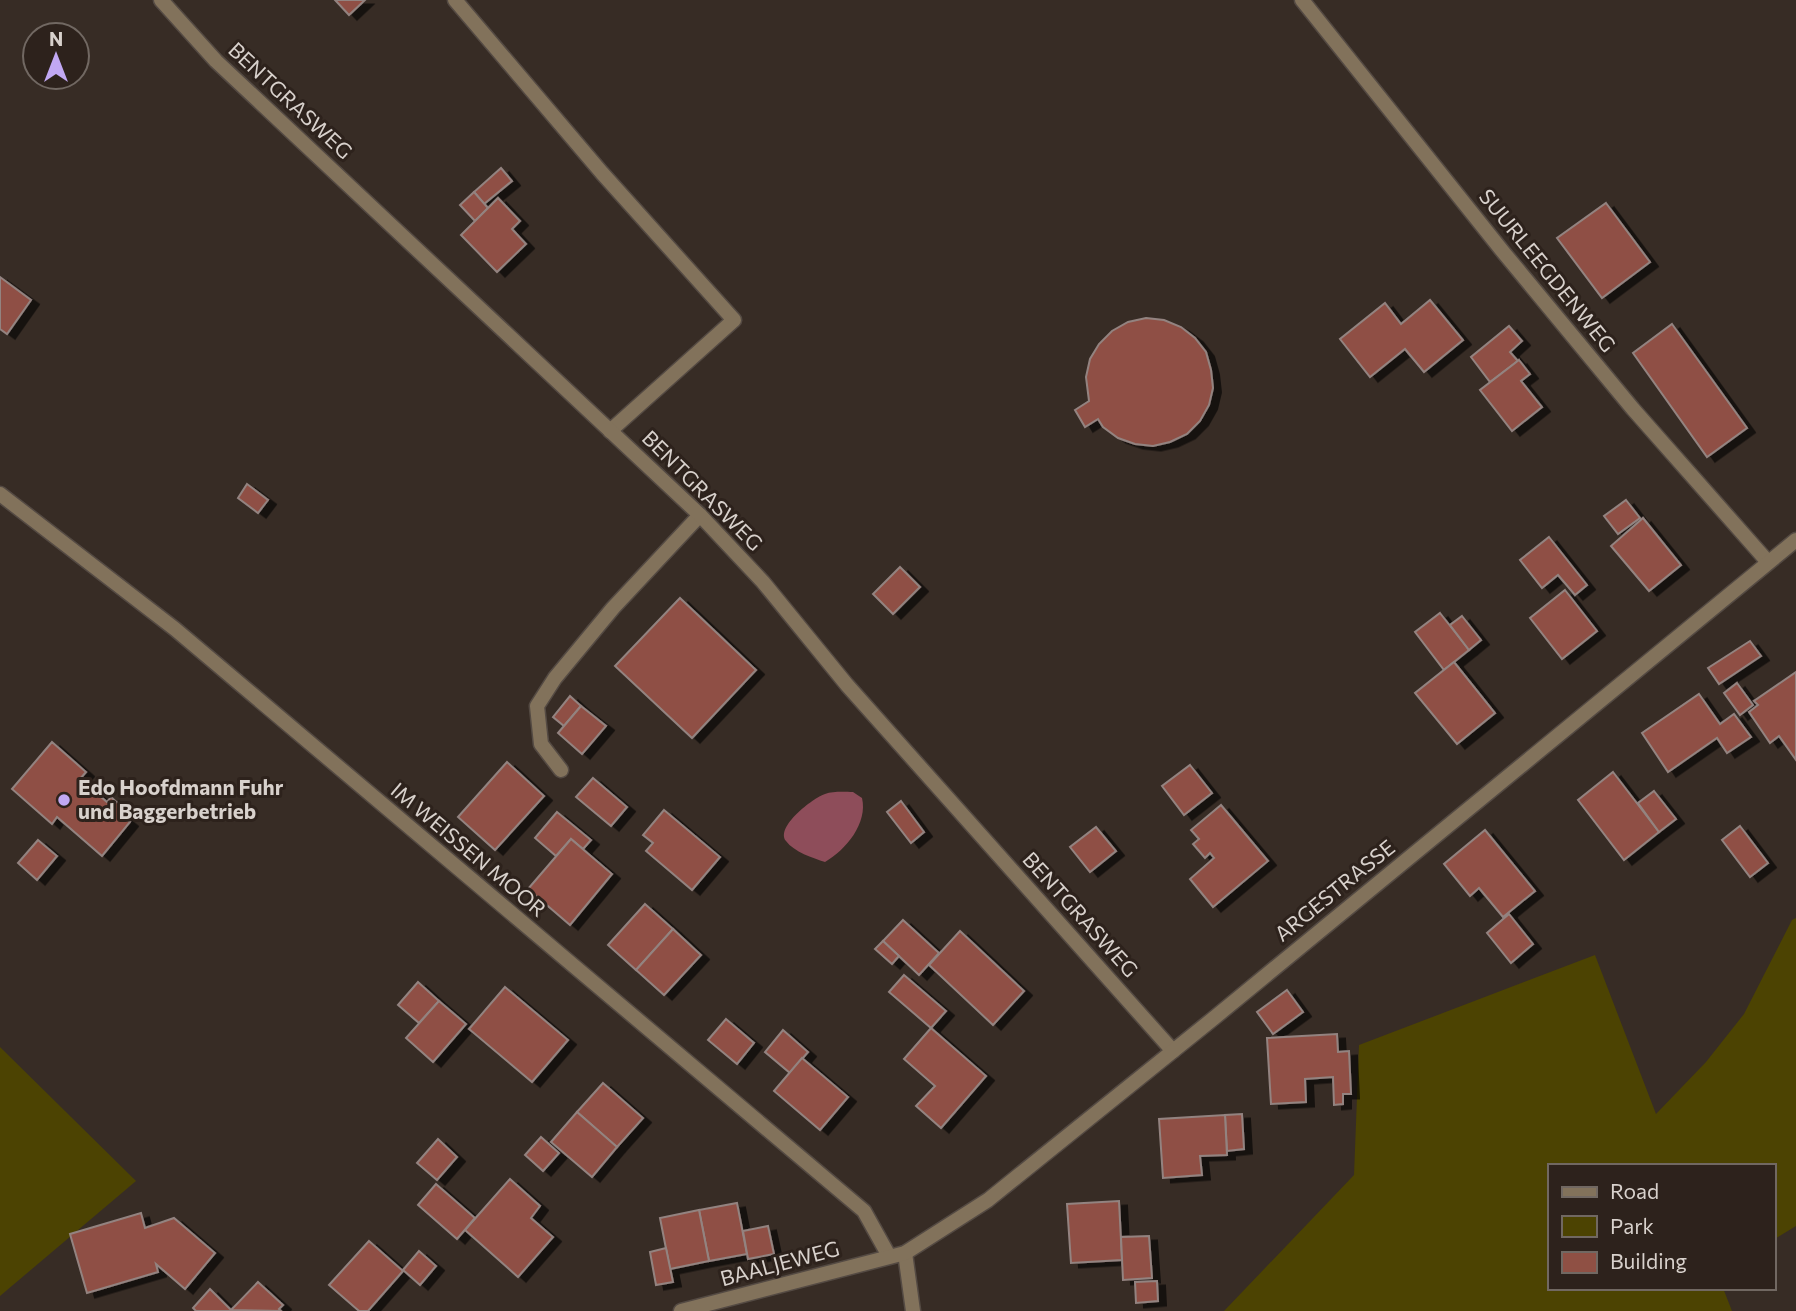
<svg xmlns="http://www.w3.org/2000/svg" width="1796" height="1311" font-family="Commissioner,sans-serif">
<style>
.green{fill:#4c4302}
.water{fill:#8e4d5a}
.building{fill:#8f5044;stroke:#938380;stroke-width:2;filter:url(#shadow)}
.lines{fill:none;stroke-linecap:round;stroke-linejoin:round}
.service-casing{stroke:#544a43;stroke-width:17}
.minor-casing{stroke:#544a43;stroke-width:17}
.service{stroke:#82725b;stroke-width:14}
.minor{stroke:#82725b;stroke-width:14}
.poi-dot{fill:#c1a8f3;stroke:#2d221c;stroke-width:2.5}
.labels{text-anchor:middle;stroke-width:6;stroke-linejoin:round;paint-order:stroke}
.street-label{font-size:21px;fill:#d8d1cc;stroke:#2d221c}
.poi-label{font-size:21px;font-weight:bold;fill:#d8d1cc;stroke:#2d221c;text-anchor:start}
</style>
<defs>
<filter id="shadow"><feDropShadow dx="8" dy="4.5" stdDeviation="0" flood-color="#0009"/></filter>
</defs>
<rect width="100%" height="100%" fill="#372c25"/>
<!-- green -->
<g class="green">
<path d="M1796 918V1226L1773 1240V1166H1549V1288H1723L1732 1311H1224L1354 1175 1359 1045 1595 955 1656 1114 1706 1062 1744 1014 1792 920Z"/>
<path d="M0 1047 136 1181 0 1296Z"/>
</g>
<!-- water -->
<path class="water" d="M853 792 862 798C868 823 846 850 825 862 813 858 794 852 786 841 775 827 813 798 825 794 833 791 845 792 853 792Z"/>
<!-- building -->
<g class="building">
<path d="M335 0H365L349 15Z"/>
<path d="M501 168 512 181 484 204 474 192Z"/>
<path d="M474 192 488 208 475 221 460 205Z"/>
<path d="M498 198 520 221 512 229 526 244 497 272 461 235Z"/>
<path d="M1606 203 1650 262 1602 298 1557 238Z"/>
<path d="M0 277 31 300 7 334 0 329Z"/>
<path d="M1430 300 1463 340 1424 372 1405 349 1370 377 1340 339 1385 303 1401 324Z"/>
<path d="M1146 318 1164 320 1181 327 1195 338 1206 352 1211 370 1213 388 1209 405 1200 421 1187 434 1170 442 1153 446 1135 444 1118 438 1103 427 1098 419 1085 427 1075 410 1089 401 1086 377 1090 359 1099 344 1112 331 1128 322Z"/>
<path d="M1672 324 1747 428 1707 457 1633 353Z"/>
<path d="M1509 326 1522 341 1510 352 1518 361 1490 382 1471 357Z"/>
<path d="M1519 360 1530 374 1521 381 1542 407 1512 431 1480 390Z"/>
<path d="M247 484 268 500 258 513 238 498Z"/>
<path d="M1626 500 1640 518 1618 534 1604 516Z"/>
<path d="M1643 518 1681 565 1649 591 1611 546Z"/>
<path d="M1549 537 1587 585 1575 595 1558 575 1542 588 1520 560Z"/>
<path d="M900 567 920 587 893 614 873 594Z"/>
<path d="M1565 590 1597 631 1562 659 1530 618Z"/>
<path d="M680 598 756 670 692 738 615 666Z"/>
<path d="M1440 613 1469 650 1444 670 1415 632Z"/>
<path d="M1462 616 1481 640 1469 650 1450 625Z"/>
<path d="M1750 641 1761 656 1719 684 1708 668Z"/>
<path d="M1454 662 1495 713 1457 744 1415 693Z"/>
<path d="M1796 672V760L1779 736 1770 743 1749 712 1758 705 1754 701Z"/>
<path d="M1737 683 1753 705 1740 715 1724 693Z"/>
<path d="M1699 694 1720 724 1734 714 1751 737 1727 753 1717 738 1668 772 1642 733Z"/>
<path d="M570 696 581 706 564 726 553 717Z"/>
<path d="M581 706 606 726 582 754 558 733Z"/>
<path d="M52 742 86 772 80 779 107 802 111 797 123 808 119 813 130 822 102 856 57 817 52 824 12 789Z"/>
<path d="M507 762 544 796 495 850 458 817Z"/>
<path d="M1190 765 1212 793 1184 815 1162 786Z"/>
<path d="M1613 772 1659 832 1624 860 1578 800Z"/>
<path d="M593 778 627 807 611 826 576 797Z"/>
<path d="M1654 791 1676 819 1659 832 1638 803Z"/>
<path d="M901 801 924 832 911 843 887 812Z"/>
<path d="M1221 805 1268 861 1213 907 1190 879 1214 858 1210 853 1205 858 1193 844 1199 839 1191 830Z"/>
<path d="M664 810 720 857 692 890 646 851 653 843 643 835Z"/>
<path d="M557 812 591 840 583 849 571 839 556 856 535 838Z"/>
<path d="M1740 826 1768 863 1750 877 1722 840Z"/>
<path d="M1096 827 1116 851 1090 872 1070 847Z"/>
<path d="M1485 830 1535 891 1503 917 1479 888 1470 896 1444 864Z"/>
<path d="M571 839 612 874 570 925 528 889Z"/>
<path d="M38 840 57 856 37 880 18 863Z"/>
<path d="M645 904 673 929 636 970 608 945Z"/>
<path d="M1509 914 1533 944 1511 963 1487 933Z"/>
<path d="M903 920 939 953 919 975 883 941Z"/>
<path d="M673 929 701 955 664 995 636 970Z"/>
<path d="M960 931 1024 991 993 1025 929 965Z"/>
<path d="M883 941 899 956 892 964 875 949Z"/>
<path d="M904 975 946 1011 931 1028 889 992Z"/>
<path d="M418 982 439 1001 419 1023 398 1005Z"/>
<path d="M505 987 568 1040 532 1082 469 1029Z"/>
<path d="M1287 990 1303 1012 1273 1034 1257 1012Z"/>
<path d="M439 1001 466 1024 433 1062 406 1038Z"/>
<path d="M726 1019 754 1043 737 1064 708 1040Z"/>
<path d="M931 1028 986 1076 941 1128 916 1106 935 1086 904 1059Z"/>
<path d="M783 1030 808 1052 790 1073 765 1052Z"/>
<path d="M1337 1034 1338 1052 1349 1051 1351 1094H1343V1104L1334 1105 1333 1077 1305 1079 1306 1102 1271 1104 1267 1038Z"/>
<path d="M802 1058 848 1097 820 1130 774 1091Z"/>
<path d="M603 1083 643 1118 617 1147 577 1112Z"/>
<path d="M577 1112 617 1147 592 1177 551 1142Z"/>
<path d="M1242 1114 1244 1149 1227 1151 1225 1115Z"/>
<path d="M1225 1115 1227 1155 1200 1156 1202 1175 1163 1178 1159 1119Z"/>
<path d="M541 1137 559 1153 543 1171 525 1155Z"/>
<path d="M438 1139 457 1157 437 1180 417 1163Z"/>
<path d="M510 1179 540 1206 531 1218 553 1237 518 1277 465 1230Z"/>
<path d="M436 1184 475 1218 457 1239 418 1205Z"/>
<path d="M1119 1201 1122 1260 1071 1263 1067 1204Z"/>
<path d="M737 1203 747 1254 709 1261 699 1210Z"/>
<path d="M699 1210 709 1261 670 1269 660 1218Z"/>
<path d="M141 1213 145 1228 174 1218 215 1253 185 1289 156 1264 158 1272 87 1293 70 1234Z"/>
<path d="M768 1226 774 1254 748 1259 743 1231Z"/>
<path d="M1149 1236 1152 1278 1123 1280 1121 1237Z"/>
<path d="M369 1241 403 1271 368 1311H359L329 1285Z"/>
<path d="M666 1248 673 1282 656 1285 650 1252Z"/>
<path d="M419 1251 436 1266 420 1285 403 1270Z"/>
<path d="M1157 1281 1158 1301 1136 1303 1135 1282Z"/>
<path d="M258 1282 283 1305 279 1309 281 1311 231 1310Z"/>
<path d="M210 1289 231 1310 233 1311H196L193 1308Z"/>
</g>
<g class="lines">
<!-- service casing -->
<g class="service-casing">
<g id="service">
<path d="M455 0 602 173 734 320 610 431"/>
<path d="M561 770 541 744 537 706 555 678 613 608 700 515"/>
</g>
</g>
<!-- minor casing -->
<g class="minor-casing">
<g id="minor">
<path d="M161 0 216 61 700 515 763 582 847 685 1173 1051"/>
<path d="M1302 0 1504 253 1633 409 1768 562"/>
<path d="M0 494 175 629 864 1211 889 1256"/>
<path d="M905 1253 913 1311"/>
<path d="M681 1311 905 1253 988 1200 1214 1018 1796 540"/>
</g>
</g>
<!-- service -->
<use href="#service" class="service"/>
<!-- minor -->
<use href="#minor" class="minor"/>
</g>
<!-- markers -->
<circle class="poi-dot" cx="64" cy="800" r="7"/>
<g class="labels">
<!-- street labels -->
<g class="street-label">
<text transform="translate(290 101) rotate(43)" y="7">BENTGRASWEG</text>
<text transform="translate(1547 271) rotate(51)" y="7">SUURLEEGDENWEG</text>
<text transform="translate(702 491) rotate(45)" y="7">BENTGRASWEG</text>
<text transform="translate(468 850) rotate(40)" y="7">IM WEISSEN MOOR</text>
<text transform="translate(1335 891) rotate(-39)" y="7">ARGESTRASSE</text>
<text transform="translate(1080 915) rotate(48)" y="7">BENTGRASWEG</text>
<text transform="translate(780 1264) rotate(-15)" y="7">BAALJEWEG</text>
</g>
<!-- poi labels -->
<g class="poi-label">
<text x="78" y="795">Edo Hoofdmann Fuhr<tspan x="78" dy="24">und Baggerbetrieb</tspan></text>
</g>
</g>
<!-- legend -->
<rect x="1548" y="1164" width="228" height="126" fill="#2d221c" stroke="#716862" stroke-width="2"/>
<rect x="1562" y="1187" width="35" height="10" fill="#82725b" stroke="#716862" stroke-width="2"/>
<text x="1610" y="1199" font-size="21" fill="#d8d1cc">Road</text>
<rect x="1562" y="1216" width="35" height="21" fill="#4c4302" stroke="#716862" stroke-width="2"/>
<text x="1610" y="1234" font-size="21" fill="#d8d1cc">Park</text>
<rect x="1562" y="1252" width="35" height="21" fill="#8f5044" stroke="#716862" stroke-width="2"/>
<text x="1610" y="1269" font-size="21" fill="#d8d1cc">Building</text>
<!-- north arrow -->
<g transform="translate(56 56)"><circle r="33" fill="#2d221c" stroke="#716862" stroke-width="2"/>
<path d="M0-5L12 26L0 18L-12 26Z" fill="#c1a8f3"/>
<text y="-10" font-size="19" font-weight="bold" text-anchor="middle" fill="#d8d1cc">N</text>
</g>
</svg>
